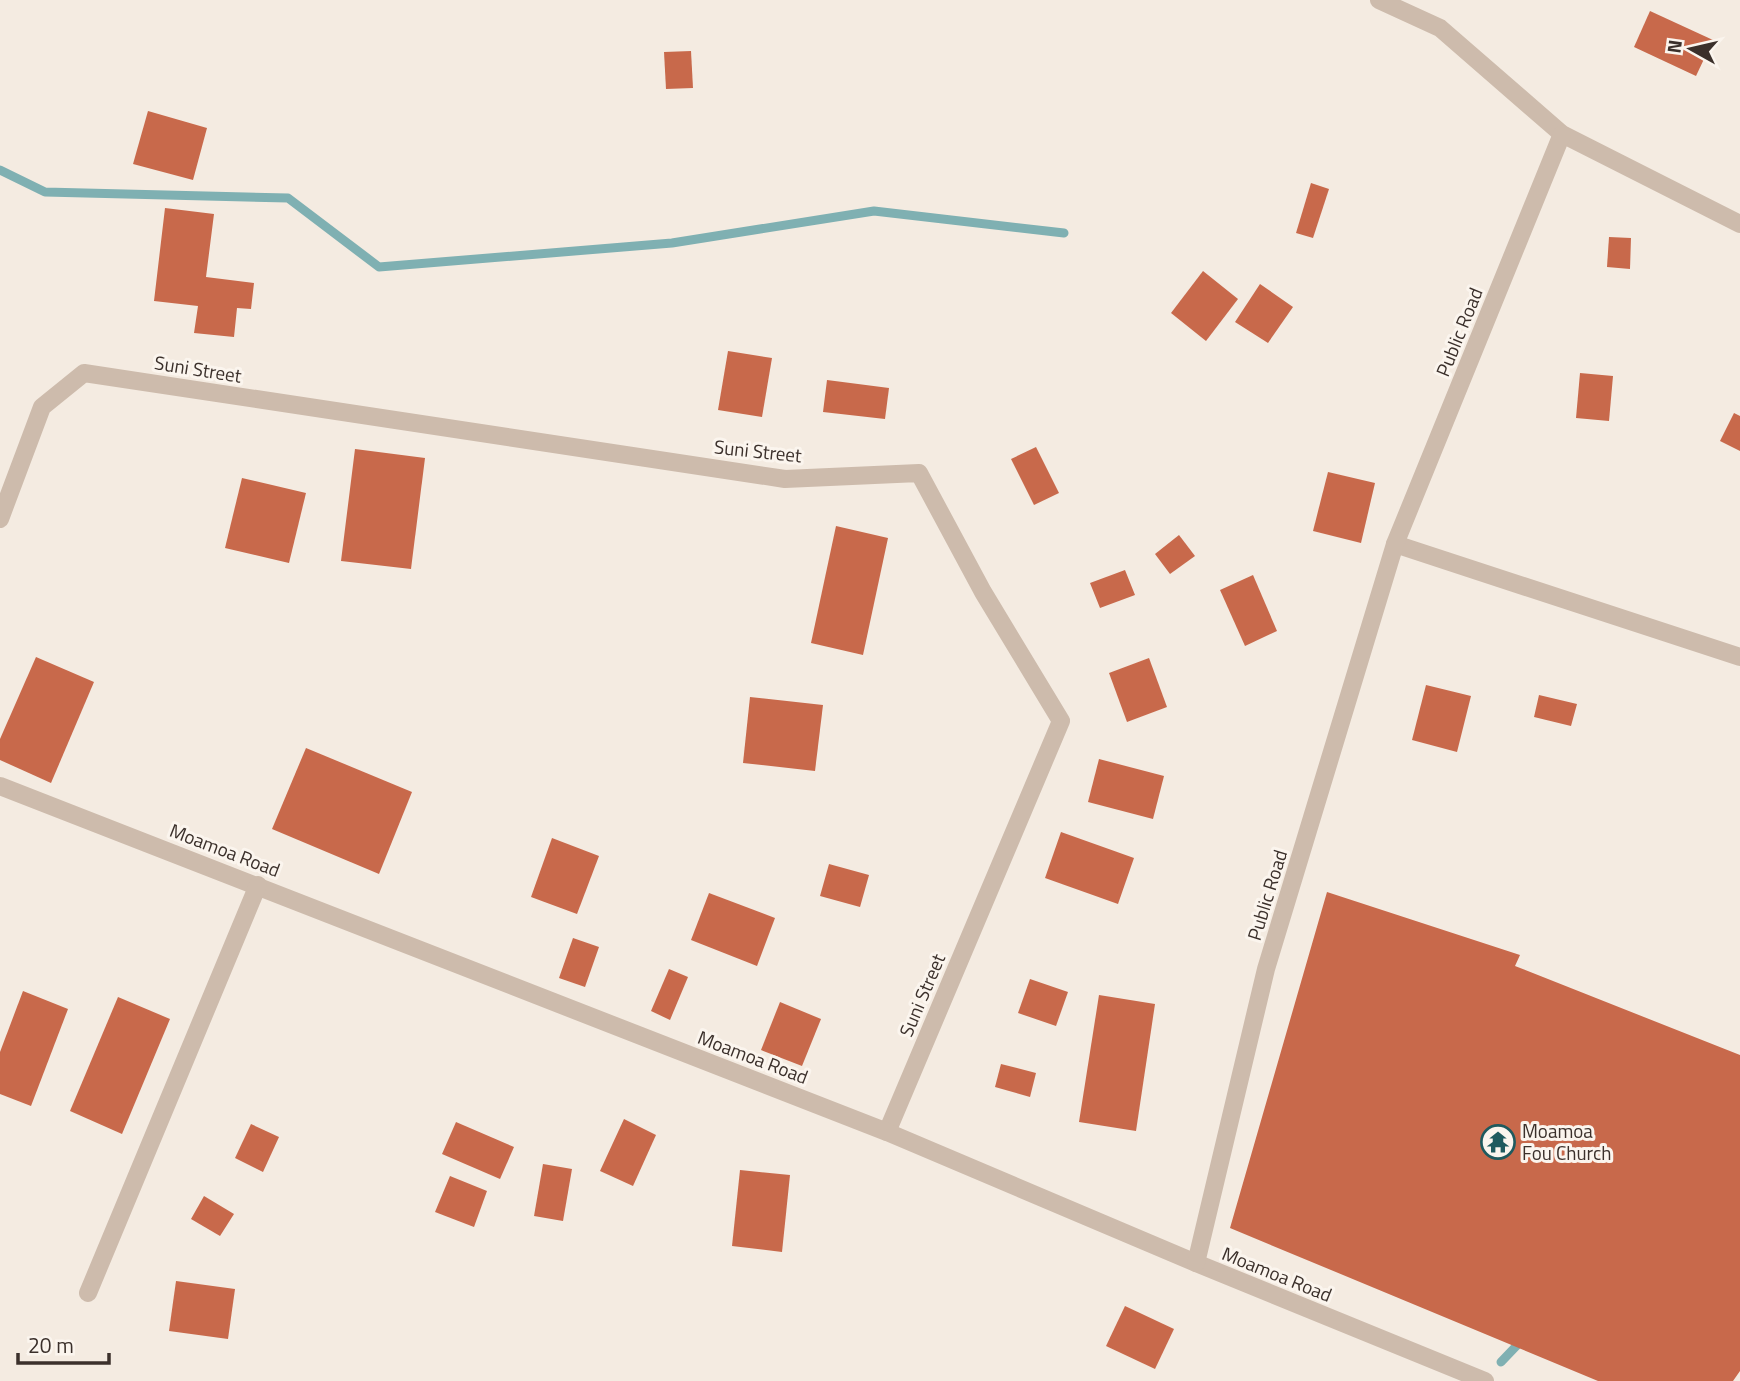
<svg xmlns="http://www.w3.org/2000/svg" width="1740" height="1381" font-family="'Titillium Web',sans-serif">
<style>
.lines{fill:none;stroke-linecap:round;stroke-linejoin:round}
.stream{stroke:#7fb0b2;stroke-width:9}
.building{fill:#c8694b}
.street{stroke:#cdbbac;stroke-width:18}
.labels{text-anchor:middle;stroke-width:6;stroke-linejoin:round;paint-order:stroke}
.street-label{font-size:19px;fill:#3b302b;stroke:#fbf5ee}
.poi-label{font-size:19px;fill:#3b302b;stroke:#fbf5ee;text-anchor:start}
</style>
<rect width="100%" height="100%" fill="#f4ebe1"/>
<g class="lines">
<!-- stream -->
<g class="stream">
<path d="M0 170 45 192 288 198 379 267 672 243 874 211 1064 233"/>
<path d="M1501 1362 1523 1339"/>
</g>
</g>
<!-- building -->
<g class="building">
<path d="M1650 11 1713 40 1696 76 1634 47Z"/>
<path d="M691 51 693 88 666 89 664 52Z"/>
<path d="M148 111 207 128 193 180 133 164Z"/>
<path d="M1311 183 1329 189 1313 238 1296 233Z"/>
<path d="M165 208 214 214 206 277 254 283 251 309 237 308 234 337 194 333 198 306 154 301Z"/>
<path d="M1609 237 1631 238 1630 269 1607 267Z"/>
<path d="M1203 271 1238 299 1206 341 1171 313Z"/>
<path d="M1260 284 1293 307 1268 343 1235 322Z"/>
<path d="M728 351 772 358 762 417 718 410Z"/>
<path d="M1580 373 1613 376 1609 421 1576 418Z"/>
<path d="M827 380 889 388 885 419 823 412Z"/>
<path d="M1734 413 1740 416V451L1720 441Z"/>
<path d="M1036 447 1059 493 1034 505 1011 459Z"/>
<path d="M355 449 425 458 411 569 341 561Z"/>
<path d="M1328 472 1375 483 1361 543 1313 531Z"/>
<path d="M242 478 306 493 289 563 225 548Z"/>
<path d="M836 526 888 538 863 655 811 643Z"/>
<path d="M1179 535 1195 556 1170 574 1155 554Z"/>
<path d="M1125 570 1135 595 1100 608 1090 583Z"/>
<path d="M1253 575 1277 631 1245 646 1220 590Z"/>
<path d="M36 657 94 682 51 783 0 760V739Z"/>
<path d="M1149 658 1167 707 1127 722 1109 673Z"/>
<path d="M1426 685 1471 696 1457 752 1412 740Z"/>
<path d="M1539 695 1577 704 1571 726 1534 717Z"/>
<path d="M750 697 823 705 815 771 743 763Z"/>
<path d="M306 748 412 792 379 874 272 829Z"/>
<path d="M1099 759 1164 776 1153 819 1088 802Z"/>
<path d="M1061 832 1134 858 1118 904 1045 878Z"/>
<path d="M552 838 599 856 577 914 531 897Z"/>
<path d="M829 864 869 875 860 907 820 896Z"/>
<path d="M1327 892 1520 955 1515 966 1740 1055V1371L1733 1381H1598L1230 1228Z"/>
<path d="M709 893 775 918 757 966 691 940Z"/>
<path d="M573 938 599 947 585 987 559 978Z"/>
<path d="M669 969 688 977 670 1020 651 1011Z"/>
<path d="M1030 979 1068 992 1056 1026 1018 1013Z"/>
<path d="M23 991 68 1009 31 1106 0 1094V1052Z"/>
<path d="M1099 995 1155 1004 1136 1131 1079 1122Z"/>
<path d="M118 997 170 1019 122 1134 70 1111Z"/>
<path d="M780 1002 821 1019 802 1066 761 1050Z"/>
<path d="M1001 1064 1036 1073 1030 1097 995 1087Z"/>
<path d="M624 1119 656 1135 633 1186 600 1171Z"/>
<path d="M456 1122 514 1147 500 1179 442 1154Z"/>
<path d="M251 1124 279 1137 263 1172 235 1158Z"/>
<path d="M543 1164 572 1169 563 1221 534 1216Z"/>
<path d="M740 1170 790 1175 782 1252 732 1246Z"/>
<path d="M450 1176 487 1191 474 1227 435 1212Z"/>
<path d="M204 1196 234 1214 220 1236 191 1219Z"/>
<path d="M176 1281 235 1289 228 1339 169 1331Z"/>
<path d="M1125 1306 1174 1329 1155 1369 1106 1346Z"/>
</g>
<g class="lines">
<!-- street -->
<g class="street">
<path d="M1379 0 1440 28 1562 134 1740 224"/>
<path d="M0 519 42 407 84 373 785 479 919 473 983 592 1061 721 887 1132"/>
<path d="M1395 544 1740 657"/>
<path d="M0 786 887 1132 1196 1263 1485 1381"/>
<path d="M1196 1263 1266 969 1395 544 1562 134"/>
<path d="M88 1293 258 885"/>
</g>
</g>
<!-- icons -->
<defs>
<g id="temple-ring" transform="scale(1.75)"><circle r="9.5" fill="#fbf5ee" stroke="#1f5a5e" stroke-width="1.5"/><path d="M0-6L5-2H3V0L6.5 2.5H4V6H1.5V3h-3V6H-4V2.5H-6.5L-3 0V-2H-5Z" fill="#1f5a5e"/></g>
</defs>
<g fill-rule="evenodd">
<use href="#temple-ring" x="1498" y="1142"/>
</g>
<g class="labels">
<!-- street labels -->
<g class="street-label">
<text transform="translate(1459 332) rotate(-68)" y="7">Public Road</text>
<text transform="translate(198 369) rotate(9)" y="7">Suni Street</text>
<text transform="translate(758 451) rotate(6)" y="7">Suni Street</text>
<text transform="translate(225 850) rotate(21)" y="7">Moamoa Road</text>
<text transform="translate(1267 895) rotate(-73)" y="7">Public Road</text>
<text transform="translate(922 995) rotate(-67)" y="7">Suni Street</text>
<text transform="translate(753 1057) rotate(21)" y="7">Moamoa Road</text>
<text transform="translate(1277 1274) rotate(22)" y="7">Moamoa Road</text>
</g>
<!-- poi labels -->
<g class="poi-label">
<text x="1522" y="1138">Moamoa<tspan x="1522" dy="22">Fou Church</tspan></text>
</g>
</g>
<!-- north arrow -->
<g transform="translate(1691 49) rotate(278)" stroke="#fbf5ee" stroke-width="5" paint-order="stroke">
<path d="M0-5L12 26L0 18L-12 26Z" fill="#3b302b"/>
<text y="-10" font-size="19" font-weight="bold" text-anchor="middle" fill="#3b302b">N</text>
</g>
<!-- scale -->
<path d="M18 1353v10h91v-10" fill="none" stroke="#3b302b" stroke-width="3.5"/>
<text x="28" y="1353" font-size="21" fill="#3b302b" stroke="#fbf5ee" stroke-width="5" paint-order="stroke">20 m</text>
</svg>
